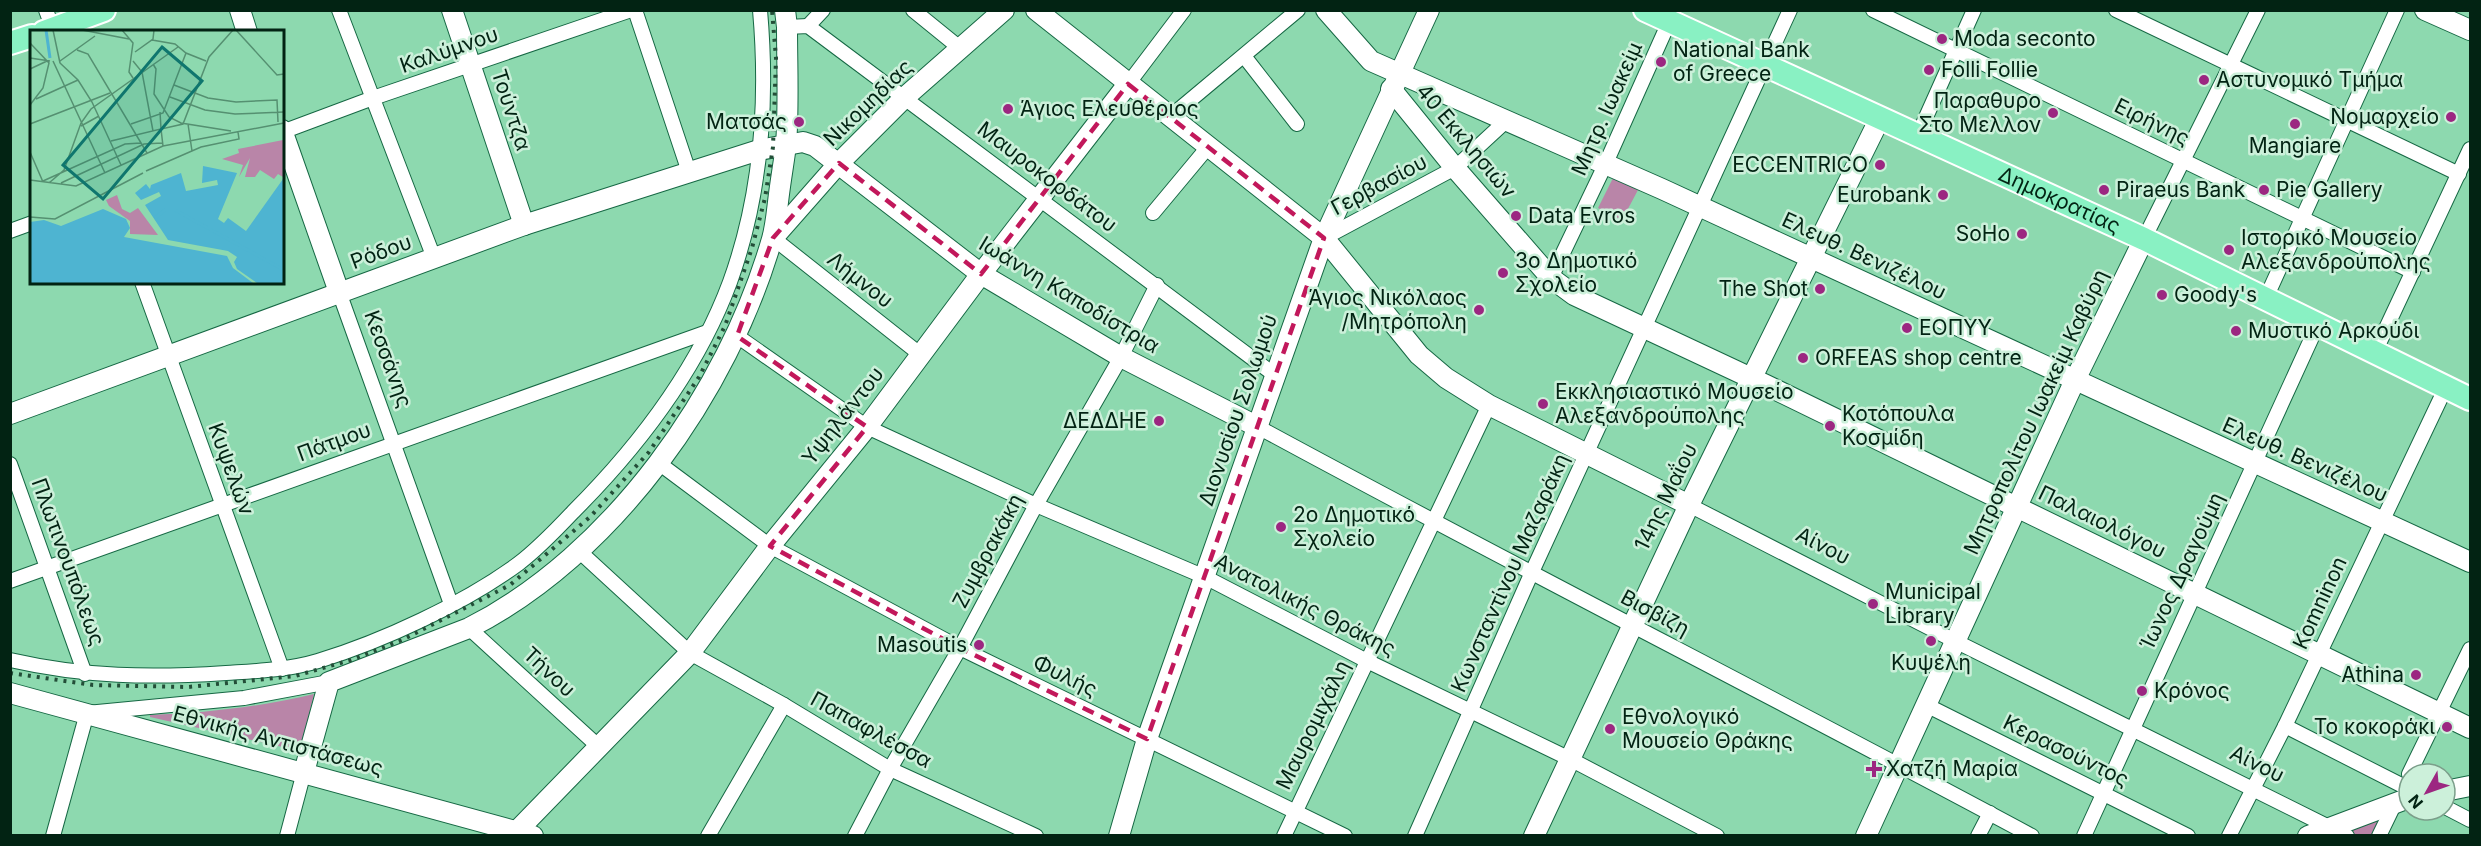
<svg xmlns="http://www.w3.org/2000/svg" width="2481" height="846" font-family="Inter,sans-serif">
<style>
.green{fill:#b985a8}
.lines{fill:none;stroke-linecap:round;stroke-linejoin:round}
.street-casing{stroke:#166844;stroke-width:16}
.secondary-casing{stroke:#166844;stroke-width:22}
.primary-casing{stroke:#fff;stroke-width:26}
.street{stroke:#fff;stroke-width:14}
.secondary{stroke:#fff;stroke-width:20}
.primary{stroke:#89f1c3;stroke-width:22}
.rail{stroke:#234e38;stroke-width:4;stroke-dasharray:3 6;stroke-linecap:butt}
.marked{fill:none;stroke:#c2185b;stroke-width:4.5;stroke-dasharray:12 8;stroke-linejoin:round}
.poi-dot{fill:#9c2781;stroke:#ccf0da;stroke-width:2}
.labels{text-anchor:middle;stroke-width:5;stroke-linejoin:round;paint-order:stroke}
.poi-label{font-size:21px;fill:#022313;stroke:#ccf0da;text-anchor:start}
.street-label{font-size:21px;fill:#022313;stroke:#ccf0da}
.inset-river{fill:none;stroke:#4eb4d1;stroke-width:3}
.inset-road{fill:none;stroke:#559071;stroke-width:1.5}
.view{fill:#0f766e;fill-opacity:0.15;stroke:#0f766e;stroke-width:3}
.inset-edge{fill:none;stroke:#022313;stroke-width:3}
</style>
<rect width="100%" height="100%" fill="#8dd9af"/>
<!-- green -->
<g class="green">
<path d="M1613 178 1638 190 1622 220 1598 208Z"/>
<path d="M314 694 300 751 150 717V715C206 713 259 707 314 694Z"/>
<path d="M2387 810 2376 835H2356L2340 828Z"/>
</g>
<g class="lines">
<!-- street casing -->
<g class="street-casing">
<g id="street">
<path d="M46 10 54 32"/>
<path d="M339 10 434 258"/>
<path d="M635 10 689 172"/>
<path d="M913 10 961 49"/>
<path d="M1873 10 2413 272"/>
<path d="M2116 10 2459 174"/>
<path d="M808 26 823 10"/>
<path d="M787 27 808 26 1276 376"/>
<path d="M1244 56 1297 124"/>
<path d="M1128 84 1184 10"/>
<path d="M1170 117 1298 10"/>
<path d="M282 132 373 98 631 10"/>
<path d="M1918 135 1974 10"/>
<path d="M1153 213 1208 147"/>
<path d="M10 231 32 223"/>
<path d="M773 238 921 355"/>
<path d="M1324 238 1455 168 1507 120"/>
<path d="M2144 239 2258 10"/>
<path d="M1551 278 1606 163 1669 22"/>
<path d="M142 282 282 669"/>
<path d="M339 292 451 604"/>
<path d="M2266 298 2397 10"/>
<path d="M737 336 867 427 1036 505 1205 577 1367 661 1570 759 1717 836"/>
<path d="M2375 352 2470 149"/>
<path d="M1258 427C1514 566 1775 698 2032 836"/>
<path d="M10 464 85 674"/>
<path d="M660 464 770 546 960 648 1345 836"/>
<path d="M1689 505 1955 641 2347 836"/>
<path d="M579 551 690 653 784 705 890 769 1036 836"/>
<path d="M10 581 707 332"/>
<path d="M469 628 599 747"/>
<path d="M10 660C85 677 150 678 226 673 256 671 288 670 318 661 383 641 463 604 518 564 538 549 556 530 573 512 639 446 697 371 730 282 761 196 768 101 760 10"/>
<path d="M1926 705 2188 836"/>
<path d="M2285 726 2409 789"/>
<path d="M2409 774 2470 649"/>
<path d="M2445 807 2470 820"/>
<path d="M53 836 87 713 244 698 329 682"/>
<path d="M287 836 304 772"/>
<path d="M708 836 784 705"/>
<path d="M855 836 890 769 960 648 1036 505 1121 357 1157 285"/>
<path d="M1284 836 1489 405"/>
<path d="M1415 836 1532 572 1790 10"/>
<path d="M1978 836 1990 813"/>
<path d="M2084 836 2318 324"/>
<path d="M2229 836 2285 726 2446 387"/>
<path d="M2379 836 2396 801"/>
</g>
</g>
<!-- secondary casing -->
<g class="secondary-casing">
<g id="secondary">
<path d="M240 10 247 32"/>
<path d="M452 10 524 225"/>
<path d="M1036 10 1324 238 1419 355 1446 378 1489 405 1689 505"/>
<path d="M1326 10 1371 61 1662 189 2470 562"/>
<path d="M2425 10 2470 30"/>
<path d="M1391 89 1455 168 1551 278 1574 295 1766 385 2470 728"/>
<path d="M282 130 339 292"/>
<path d="M773 238 839 163 905 97 1004 10"/>
<path d="M10 414 524 225 759 150 803 142 815 146 981 274 1121 357 1258 427"/>
<path d="M10 693 533 836"/>
<path d="M304 772 329 682 469 628C613 555 728 392 772 239 776 225 777 209 779 194 781 178 784 161 786 145 789 106 787 66 787 27L785 10"/>
<path d="M2445 791 2470 786"/>
<path d="M516 836 517 831 690 653 770 546 867 427 981 274 1128 84"/>
<path d="M1119 836 1147 739 1324 238 1429 10"/>
<path d="M1534 836 1689 505 1880 118"/>
<path d="M1866 836 2075 380 2144 239"/>
<path d="M2308 836 2409 798"/>
</g>
</g>
<!-- primary casing -->
<g class="primary-casing">
<g id="primary">
<path id="s1" d="M1645 10 2144 239 2470 399"/>
<path d="M44 32 104 10"/>
<path d="M10 43 32 36"/>
</g>
</g>
<!-- street -->
<use href="#street" class="street"/>
<!-- secondary -->
<use href="#secondary" class="secondary"/>
<!-- primary -->
<use href="#primary" class="primary"/>
<!-- rail -->
<path class="rail" d="M10 673 93 685 188 687 295 676 351 660 402 640 510 585 590 517 649 452 699 377 725 326 752 248 765 198 773 147 776 58 772 10"/>
</g>
<!-- marked area -->
<path class="marked" d="M1128 84 1324 238 1147 739 960 648 770 546 867 427 737 336 773 238 839 163 981 274Z"/>
<!-- markers -->
<g class="poi-dot">
<circle cx="1942" cy="39" r="6"/>
<circle cx="1661" cy="62" r="6"/>
<circle cx="1929" cy="70" r="6"/>
<circle cx="2204" cy="80" r="6"/>
<circle cx="1008" cy="109" r="6"/>
<circle cx="2053" cy="113" r="6"/>
<circle cx="2451" cy="117" r="6"/>
<circle cx="799" cy="122" r="6"/>
<circle cx="2295" cy="124" r="6"/>
<circle cx="1880" cy="165" r="6"/>
<circle cx="2104" cy="190" r="6"/>
<circle cx="2264" cy="190" r="6"/>
<circle cx="1943" cy="195" r="6"/>
<circle cx="1516" cy="216" r="6"/>
<circle cx="2022" cy="234" r="6"/>
<circle cx="2229" cy="250" r="6"/>
<circle cx="1503" cy="273" r="6"/>
<circle cx="1820" cy="289" r="6"/>
<circle cx="2162" cy="295" r="6"/>
<circle cx="1479" cy="310" r="6"/>
<circle cx="1907" cy="328" r="6"/>
<circle cx="2236" cy="331" r="6"/>
<circle cx="1803" cy="358" r="6"/>
<circle cx="1543" cy="404" r="6"/>
<circle cx="1159" cy="421" r="6"/>
<circle cx="1830" cy="426" r="6"/>
<circle cx="1281" cy="527" r="6"/>
<circle cx="1873" cy="604" r="6"/>
<circle cx="1931" cy="641" r="6"/>
<circle cx="979" cy="645" r="6"/>
<circle cx="2416" cy="675" r="6"/>
<circle cx="2142" cy="691" r="6"/>
<circle cx="2447" cy="727" r="6"/>
<circle cx="1610" cy="729" r="6"/>
<path d="M1871 760h6v6h6v6h-6v6h-6v-6h-6v-6h6z"/>
</g>
<g class="labels">
<!-- poi labels -->
<g class="poi-label">
<text x="1954" y="46">Moda seconto</text>
<text x="1673" y="57">National Bank<tspan x="1673" dy="24">of Greece</tspan></text>
<text x="1941" y="77">Folli Follie</text>
<text x="2216" y="87">Αστυνομικό Τμήμα</text>
<text x="2041" y="108" text-anchor="end">Παραθυρο<tspan x="2041" dy="24">Στο Μελλον</tspan></text>
<text x="1020" y="116">Άγιος Ελευθέριος</text>
<text x="2439" y="124" text-anchor="end">Νομαρχείο</text>
<text x="787" y="129" text-anchor="end">Ματσάς</text>
<text x="2295" y="153" text-anchor="middle">Mangiare</text>
<text x="1868" y="172" text-anchor="end">ECCENTRICO</text>
<text x="2116" y="197">Piraeus Bank</text>
<text x="2276" y="197">Pie Gallery</text>
<text x="1931" y="202" text-anchor="end">Eurobank</text>
<text x="1528" y="223">Data Evros</text>
<text x="2010" y="241" text-anchor="end">SοHο</text>
<text x="2241" y="245">Ιστορικό Μουσείο<tspan x="2241" dy="24">Αλεξανδρούπολης</tspan></text>
<text x="1515" y="268">3ο Δημοτικό<tspan x="1515" dy="24">Σχολείο</tspan></text>
<text x="1808" y="296" text-anchor="end">The Shot</text>
<text x="2174" y="302">Goody's</text>
<text x="1467" y="305" text-anchor="end">Άγιος Νικόλαος<tspan x="1467" dy="24">/Μητρόπολη</tspan></text>
<text x="1919" y="335">ΕΟΠΥΥ</text>
<text x="2248" y="338">Μυστικό Αρκούδι</text>
<text x="1815" y="365">ORFEAS shop centre</text>
<text x="1555" y="399">Εκκλησιαστικό Μουσείο<tspan x="1555" dy="24">Αλεξανδρούπολης</tspan></text>
<text x="1842" y="421">Κοτόπουλα<tspan x="1842" dy="24">Κοσμίδη</tspan></text>
<text x="1147" y="428" text-anchor="end">ΔΕΔΔΗΕ</text>
<text x="1293" y="522">2o Δημοτικό<tspan x="1293" dy="24">Σχολείο</tspan></text>
<text x="1885" y="599">Municipal<tspan x="1885" dy="24">Library</tspan></text>
<text x="967" y="652" text-anchor="end">Masoutis</text>
<text x="1931" y="670" text-anchor="middle">Κυψέλη</text>
<text x="2404" y="682" text-anchor="end">Athina</text>
<text x="2154" y="698">Κρόνος</text>
<text x="1622" y="724">Εθνολογικό<tspan x="1622" dy="24">Μουσείο Θράκης</tspan></text>
<text x="2435" y="734" text-anchor="end">Το κοκοράκι</text>
<text x="1886" y="776">Χατζή Μαρία</text>
</g>
<!-- street labels -->
<g class="street-label">
<text transform="translate(449 50) rotate(-19)" y="7">Καλύμνου</text>
<text transform="translate(868 103) rotate(-44)" y="7">Νικομηδίας</text>
<text transform="translate(1607 109) rotate(-66)" y="7">Μητρ. Ιωακείμ</text>
<text transform="translate(511 110) rotate(72)" y="7">Τούντζα</text>
<text transform="translate(2152 122) rotate(26)" y="7">Ειρήνης</text>
<text transform="translate(1466 141) rotate(50)" y="7">40 Εκκλησιών</text>
<text transform="translate(1047 177) rotate(37)" y="7">Μαυροκορδάτου</text>
<text transform="translate(1379 185) rotate(-28)" y="7">Γερβασίου</text>
<text dy="7" stroke="none"><textPath href="#s1" startOffset="456">Δημοκρατίας</textPath></text>
<text transform="translate(381 252) rotate(-20)" y="7">Ρόδου</text>
<text transform="translate(1864 256) rotate(25)" y="7">Ελευθ. Βενιζέλου</text>
<text transform="translate(860 280) rotate(38)" y="7">Λήμνου</text>
<text transform="translate(1069 295) rotate(31)" y="7">Ιωάννη Καποδίστρια</text>
<text transform="translate(388 359) rotate(70)" y="7">Κεσσάνης</text>
<text transform="translate(1238 410) rotate(-71)" y="7">Διονυσίου Σολωμού</text>
<text transform="translate(2036 412) rotate(-65)" y="7">Μητροπολίτου Ιωακείμ Καβύρη</text>
<text transform="translate(843 416) rotate(-52)" y="7">Υψηλάντου</text>
<text transform="translate(334 442) rotate(-20)" y="7">Πάτμου</text>
<text transform="translate(2305 460) rotate(24)" y="7">Ελευθ. Βενιζέλου</text>
<text transform="translate(231 469) rotate(70)" y="7">Κυψελών</text>
<text transform="translate(1666 497) rotate(-64)" y="7">14ης Μαΐου</text>
<text transform="translate(2102 522) rotate(26)" y="7">Παλαιολόγου</text>
<text transform="translate(1823 546) rotate(27)" y="7">Αίνου</text>
<text transform="translate(988 551) rotate(-62)" y="7">Ζυμβρακάκη</text>
<text transform="translate(68 562) rotate(70)" y="7">Πλωτινουπόλεως</text>
<text transform="translate(2182 571) rotate(-65)" y="7">Ίωνος Δραγούμη</text>
<text transform="translate(1510 573) rotate(-66)" y="7">Κωνσταντίνου Μαζαράκη</text>
<text transform="translate(2320 603) rotate(-65)" y="7">Komninon</text>
<text transform="translate(1305 605) rotate(27)" y="7">Ανατολικής Θράκης</text>
<text transform="translate(1655 613) rotate(28)" y="7">Βισβίζη</text>
<text transform="translate(549 672) rotate(43)" y="7">Τήνου</text>
<text transform="translate(1065 676) rotate(26)" y="7">Φυλής</text>
<text transform="translate(1313 725) rotate(-64)" y="7">Μαυρομιχάλη</text>
<text transform="translate(871 730) rotate(29)" y="7">Παπαφλέσσα</text>
<text transform="translate(278 741) rotate(15)" y="7">Εθνικής Αντιστάσεως</text>
<text transform="translate(2066 751) rotate(26)" y="7">Κερασούντος</text>
<text transform="translate(2257 764) rotate(26)" y="7">Αίνου</text>
</g>
</g>
<!-- overview -->
<g transform="translate(30 30)">
<rect width="254" height="254" fill="#8dd9af"/>
<path d="M253 110V147L248 144 244 149 230 140 225 147H215L220 128 209 147 213 135 192 129 209 123 208 119ZM87 165 92 179 100 183 108 178 128 205 100 204V191L79 176 76 170Z" fill="#b985a8"/>
<path d="M173 136 207 143 188 189 194 193 198 188 216 201 253 149V253H227L207 239 204 232 207 227 198 221 138 210 115 175 131 166 129 162 111 170 105 163 116 154 120 159 121 155 151 143 156 161 188 155 187 150 172 153ZM73 179 96 189 100 198 94 207 197 226 203 238 223 253H0V192L14 190 31 196Z" fill="#4eb4d1"/>
<path class="inset-river" d="M16 0 20 28M125 188 135 180H145L254 240"/>
<path class="inset-road" d="M23 0 30 33M52 0 99 9M92 0 103 13 99 42 103 48M206 0 247 45 254 44M122 10 145 14 156 23 176 31M0 13 19 33 13 58 0 75M47 20 58 24 117 123M105 22 123 9 124 0M0 28 20 31M23 31 75 143M30 31 65 6M103 31 112 42 123 101M30 33 48 50 62 72 91 135M123 34 126 39 124 64 139 87 151 93 201 101M0 39 17 31M144 55 178 68 206 72 247 70 248 92M140 67 175 80 205 84 254 82M6 69 48 50M0 94 80 63M101 94 133 83 156 23M158 94 162 121M51 96 69 86M81 111 131 99 130 82M133 116 254 93M0 122 13 152M116 141 171 117 209 109 208 102M0 150 46 156 133 116 131 99 153 94 179 27 203 0M13 151 95 114 111 113M19 153 34 140 51 93 61 79 148 17M31 153 114 114 132 113M0 187 25 189 113 143"/>
<path class="view" d="M132 17 172 51 73 169 33 135Z"/>
<rect width="254" height="254" class="inset-edge"/>
</g>
<!-- border -->
<rect width="2481" height="846" fill="none" stroke="#022313" stroke-width="24"/>
<!-- north arrow -->
<g transform="translate(2427 792) rotate(230)"><circle r="28" fill="#ccf0da" stroke="#7b9e8a" stroke-width="1.5"/>
<path d="M0-4.5L10 22L0 15L-10 22Z" fill="#9c2781"/>
<text y="-9" font-size="16" font-weight="bold" text-anchor="middle" fill="#022313">N</text>
</g>
</svg>
